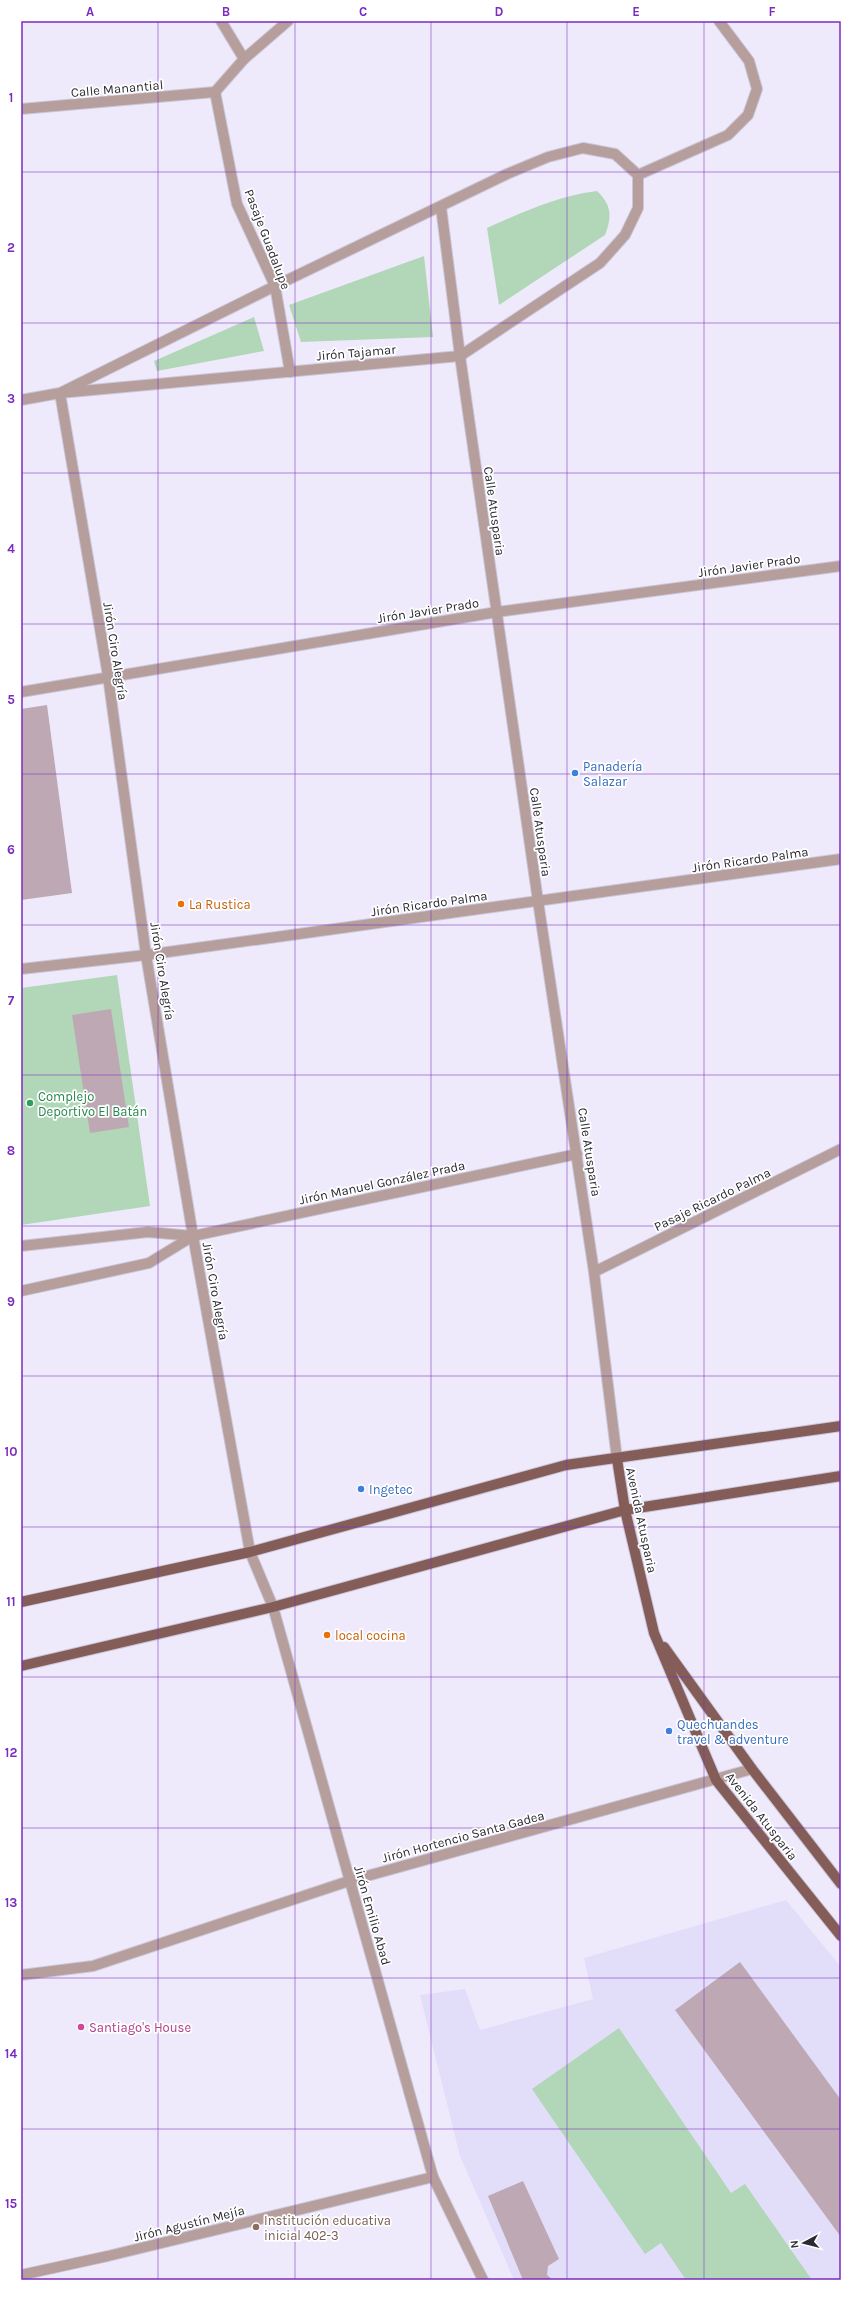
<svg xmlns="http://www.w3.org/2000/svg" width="862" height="2301" font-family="Karla,sans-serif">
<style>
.built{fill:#e2ddf9}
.green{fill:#b1d7b8}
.building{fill:#bda8b3}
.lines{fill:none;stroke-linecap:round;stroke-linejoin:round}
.minor-casing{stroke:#cbc7d8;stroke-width:12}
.major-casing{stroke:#cbc7d8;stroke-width:12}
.minor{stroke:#b59e9b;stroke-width:10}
.major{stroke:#845d59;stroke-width:10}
.grid{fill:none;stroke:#7b2cbf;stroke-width:1;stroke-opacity:0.55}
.shop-dot{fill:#3f7fe0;stroke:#fff;stroke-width:1.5}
.food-dot{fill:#e8710a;stroke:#fff;stroke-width:1.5}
.leisure-dot{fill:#2e9e5b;stroke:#fff;stroke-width:1.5}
.hotel-dot{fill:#d1479c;stroke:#fff;stroke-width:1.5}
.education-dot{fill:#8d6e63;stroke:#fff;stroke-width:1.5}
.labels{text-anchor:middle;stroke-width:3.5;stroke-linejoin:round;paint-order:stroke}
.street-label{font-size:13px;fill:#2b2a32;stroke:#fff}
.shop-label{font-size:13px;fill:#366cbe;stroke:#fff;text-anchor:start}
.food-label{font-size:13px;fill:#c56008;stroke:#fff;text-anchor:start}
.leisure-label{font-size:13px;fill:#27864d;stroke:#fff;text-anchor:start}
.hotel-label{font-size:13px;fill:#b23c85;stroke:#fff;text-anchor:start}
.education-label{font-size:13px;fill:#785e54;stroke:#fff;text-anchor:start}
.neatline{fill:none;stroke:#7b2cbf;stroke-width:1.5}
.grid-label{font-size:13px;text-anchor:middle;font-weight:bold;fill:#7b2cbf}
</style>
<rect width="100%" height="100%" fill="#eeeafc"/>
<!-- built -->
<path class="built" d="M786 1900 841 1967V2280H514L460 2156 420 1995 465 1989 480 2030 593 1999 584 1958Z"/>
<!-- green -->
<g class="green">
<path d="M597 191C612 205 612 217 605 235L499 305 487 228C523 212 557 196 597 191Z"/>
<path d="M424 256 433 337 301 342 289 305Z"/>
<path d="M254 317 264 351 157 371 154 361Z"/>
<path d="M117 975 150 1206 21 1225V988Z"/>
<path d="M619 2028 731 2193 745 2184 812 2280H686L661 2243 645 2254 532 2089Z"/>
</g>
<!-- building -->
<g class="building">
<path d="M47 705 72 893 21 900V709Z"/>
<path d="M111 1009 129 1127 90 1133 72 1015Z"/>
<path d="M740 1962 841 2100V2237L675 2010Z"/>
<path d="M523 2181 559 2259 548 2266 547 2275 553 2280H523L488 2196Z"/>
</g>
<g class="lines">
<!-- minor casing -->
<g class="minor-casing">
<g id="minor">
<path d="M221 21 244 59"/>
<path d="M215 92 237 204 275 286 290 372"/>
<path d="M215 92 244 59 288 21"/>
<path d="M21 109 215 92"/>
<path d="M638 175 728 135 748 115 757 89 749 61 719 21"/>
<path d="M441 207 460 356 538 901 594 1272 617 1459"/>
<path d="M21 400 60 393 460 356 600 263 625 235 638 208V175L615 154 583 148 548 157 507 174 275 286 60 393 108 676 146 955 193 1236 250 1552 273 1607 433 2177 483 2280"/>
<path d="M21 692 497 612 841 566"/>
<path d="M21 969 146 955 841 859"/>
<path d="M21 1246 148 1232 193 1236 577 1154"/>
<path d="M594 1272 841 1149"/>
<path d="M21 1291 149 1263 193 1236"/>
<path d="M21 1975 93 1966 349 1881 752 1769"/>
<path d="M21 2275 108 2256 433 2177"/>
</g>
</g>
<!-- major casing -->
<g class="major-casing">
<g id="major">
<path d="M617 1459 625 1510 654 1633 716 1780 841 1936"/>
<path d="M21 1602 250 1552 566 1465 841 1426"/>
<path d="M664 1647 752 1769 841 1884"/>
<path d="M21 1666 273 1607 625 1510 841 1476"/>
</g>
</g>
<!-- minor -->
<use href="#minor" class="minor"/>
<!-- major -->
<use href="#major" class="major"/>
</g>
<!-- grid -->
<path class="grid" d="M158 21V2280M295 21V2280M431 21V2280M567 21V2280M704 21V2280M21 172H841M21 323H841M21 473H841M21 624H841M21 774H841M21 925H841M21 1075H841M21 1226H841M21 1376H841M21 1527H841M21 1677H841M21 1828H841M21 1978H841M21 2129H841"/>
<!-- markers -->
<g class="shop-dot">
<circle cx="575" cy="773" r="4"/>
<circle cx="361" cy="1489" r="4"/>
<circle cx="669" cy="1731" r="4"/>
</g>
<g class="food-dot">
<circle cx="181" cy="904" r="4"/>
<circle cx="327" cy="1635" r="4"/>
</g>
<circle class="leisure-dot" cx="30" cy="1103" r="4"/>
<circle class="hotel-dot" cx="81" cy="2027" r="4"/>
<circle class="education-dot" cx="256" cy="2227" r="4"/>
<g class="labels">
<!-- street labels -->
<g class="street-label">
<text transform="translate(117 88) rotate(-5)" y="5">Calle Manantial</text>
<text transform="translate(268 239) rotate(69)" y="5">Pasaje Guadalupe</text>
<text transform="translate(356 352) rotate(-5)" y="5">Jirón Tajamar</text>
<text transform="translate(495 511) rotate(82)" y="5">Calle Atusparia</text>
<text transform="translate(749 565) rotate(-8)" y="5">Jirón Javier Prado</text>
<text transform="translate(428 610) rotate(-9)" y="5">Jirón Javier Prado</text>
<text transform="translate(116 651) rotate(81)" y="5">Jirón Ciro Alegría</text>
<text transform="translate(541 832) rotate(82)" y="5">Calle Atusparia</text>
<text transform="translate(750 859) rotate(-8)" y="5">Jirón Ricardo Palma</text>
<text transform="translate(429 903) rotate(-8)" y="5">Jirón Ricardo Palma</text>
<text transform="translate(163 971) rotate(81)" y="5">Jirón Ciro Alegría</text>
<text transform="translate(590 1152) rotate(81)" y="5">Calle Atusparia</text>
<text transform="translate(382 1182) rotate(-12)" y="5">Jirón Manuel González Prada</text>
<text transform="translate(712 1199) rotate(-26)" y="5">Pasaje Ricardo Palma</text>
<text transform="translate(216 1291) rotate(80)" y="5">Jirón Ciro Alegría</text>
<text transform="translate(642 1520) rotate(78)" y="5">Avenida Atusparia</text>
<text transform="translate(762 1816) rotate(52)" y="5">Avenida Atusparia</text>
<text transform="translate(463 1836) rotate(-15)" y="5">Jirón Hortencio Santa Gadea</text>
<text transform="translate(373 1915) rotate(74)" y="5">Jirón Emilio Abad</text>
<text transform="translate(189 2223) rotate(-14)" y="5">Jirón Agustín Mejía</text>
</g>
<!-- shop labels -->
<g class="shop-label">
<text x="583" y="771">Panadería<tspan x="583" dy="15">Salazar</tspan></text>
<text x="369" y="1494">Ingetec</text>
<text x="677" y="1729">Quechuandes<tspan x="677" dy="15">travel &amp; adventure</tspan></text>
</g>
<!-- food labels -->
<g class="food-label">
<text x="189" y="909">La Rustica</text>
<text x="335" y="1640">local cocina</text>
</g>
<!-- leisure labels -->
<g class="leisure-label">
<text x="38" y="1101">Complejo<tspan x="38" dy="15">Deportivo El Batán</tspan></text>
</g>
<!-- hotel labels -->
<g class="hotel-label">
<text x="89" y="2032">Santiago's House</text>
</g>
<!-- education labels -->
<g class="education-label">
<text x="264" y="2225">Institución educativa<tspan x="264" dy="15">inicial 402-3</tspan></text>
</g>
</g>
<!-- border -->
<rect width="862" height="2301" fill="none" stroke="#ffffff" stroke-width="44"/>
<!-- north arrow -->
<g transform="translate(804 2243) rotate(263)" stroke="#ffffff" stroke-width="3" paint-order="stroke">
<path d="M0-3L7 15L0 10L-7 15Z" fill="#2b2a32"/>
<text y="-6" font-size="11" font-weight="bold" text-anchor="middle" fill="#2b2a32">N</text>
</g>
<rect x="22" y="22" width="818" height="2257" class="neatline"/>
<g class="grid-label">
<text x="90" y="16">A</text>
<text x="226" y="16">B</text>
<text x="363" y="16">C</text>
<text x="499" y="16">D</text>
<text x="636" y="16">E</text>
<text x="772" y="16">F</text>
<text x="11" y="102">1</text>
<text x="11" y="252">2</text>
<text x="11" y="403">3</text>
<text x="11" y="553">4</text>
<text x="11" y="704">5</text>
<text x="11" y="854">6</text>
<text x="11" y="1005">7</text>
<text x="11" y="1155">8</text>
<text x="11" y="1306">9</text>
<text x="11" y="1456">10</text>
<text x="11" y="1606">11</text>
<text x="11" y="1757">12</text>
<text x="11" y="1907">13</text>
<text x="11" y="2058">14</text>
<text x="11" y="2208">15</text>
</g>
</svg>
